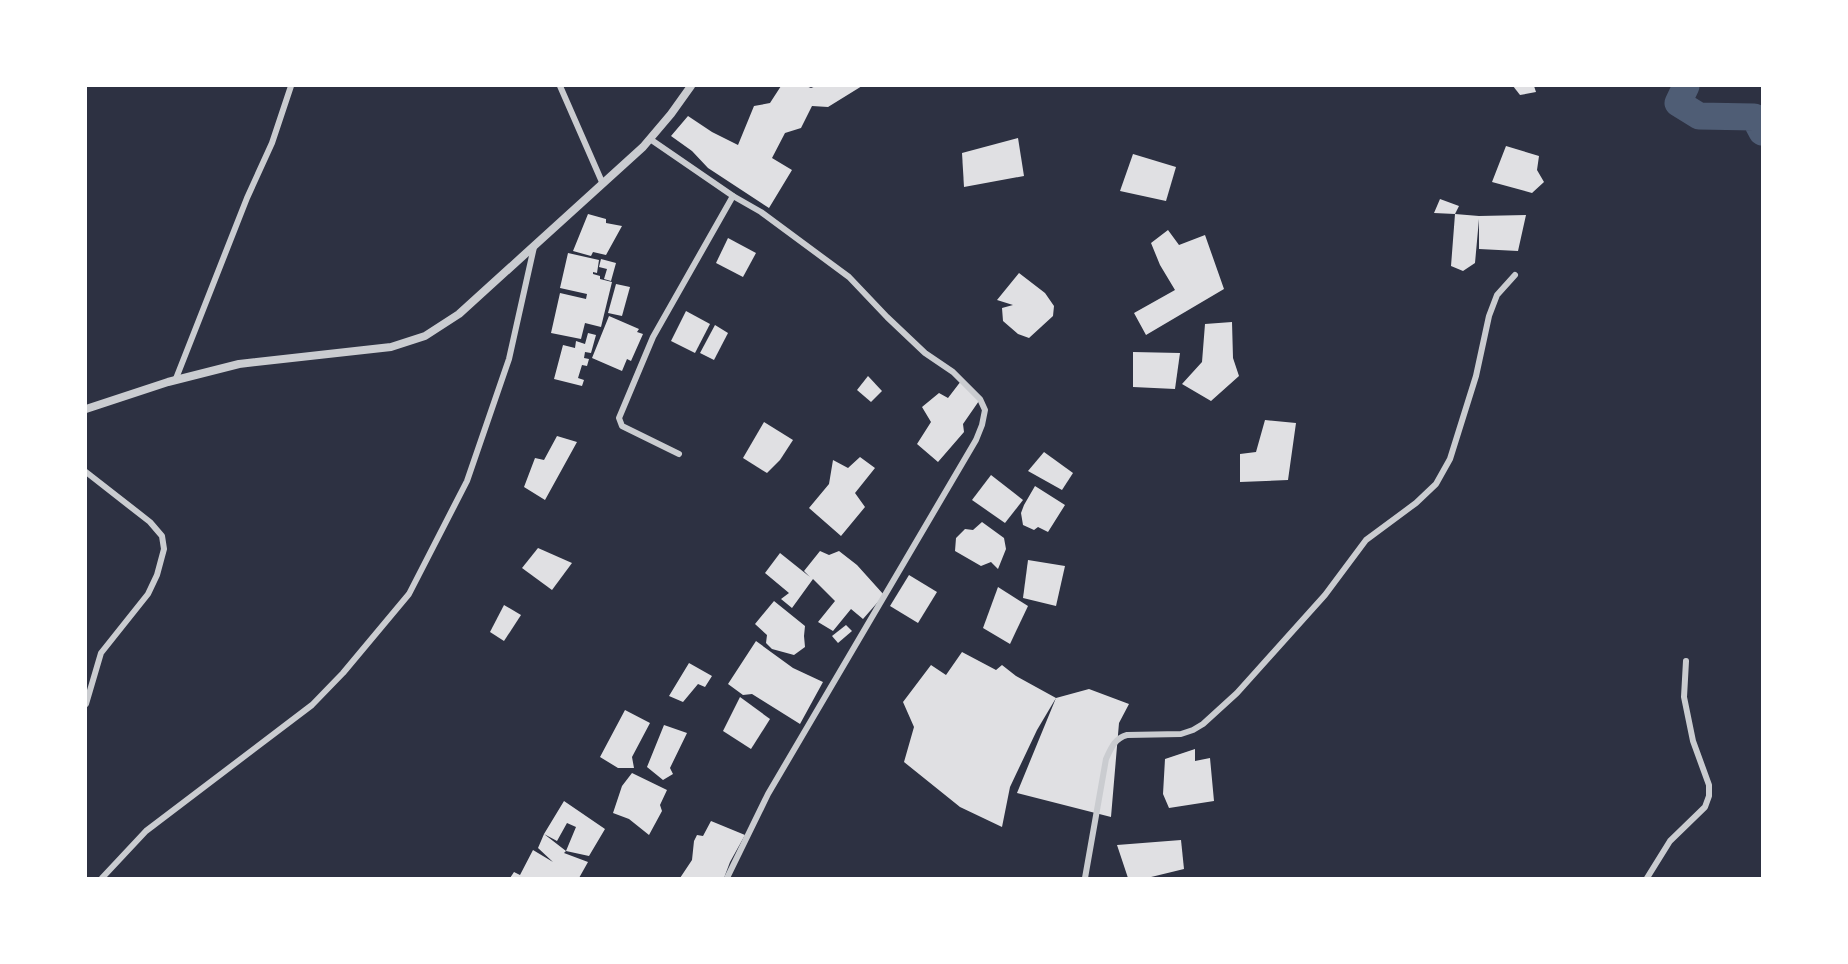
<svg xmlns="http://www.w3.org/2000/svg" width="1848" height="964" font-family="'Archivo Narrow',sans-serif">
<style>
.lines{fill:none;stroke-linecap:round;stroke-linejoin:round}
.river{stroke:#4f5d75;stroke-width:27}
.building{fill:#e0e0e3;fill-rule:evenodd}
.minor{stroke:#caccd0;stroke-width:6}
.tertiary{stroke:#caccd0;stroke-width:8}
</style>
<rect width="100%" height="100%" fill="#2d3142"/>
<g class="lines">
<!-- river -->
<path class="river" d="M1686 86 1678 103 1699 116 1754 117 1762 132"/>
</g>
<!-- building -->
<g class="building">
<path d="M781 86H806L811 88 816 86H862L828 107 812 106 801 128 785 133 772 158 792 170 769 208 708 168 692 151 671 136 688 116 712 132 738 145 754 106 770 103Z"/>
<path d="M1513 86H1534L1536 92 1520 95Z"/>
<path d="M1018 138 1024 176 964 187 962 153Z"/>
<path d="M1506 146 1539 156 1537 170 1544 182 1532 193 1492 182Z"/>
<path d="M1133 154 1176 167 1166 201 1120 191Z"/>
<path d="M1440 199 1459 206 1455 214 1479 216 1526 215 1518 251 1479 249V219L1475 263 1463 271 1451 266 1455 214 1434 213Z"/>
<path d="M588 214 606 219V223L622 226 606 255 593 252 591 256 573 251Z"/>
<path d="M1168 230 1179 245 1205 235 1224 289 1146 335 1134 313 1175 290 1160 265 1151 243Z"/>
<path d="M728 238 756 253 743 277 716 263Z"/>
<path d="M568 253 599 260 597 273 593 272V274L600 276V279L612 282 601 327 585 323 581 339 551 333 560 293 586 299 587 294 560 288Z"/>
<path d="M601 259 616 263 611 281 604 279 607 269 599 267Z"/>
<path d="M1019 273 1045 293 1054 306 1053 316 1029 338 1018 334 1003 321 1002 308 1013 305 997 300Z"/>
<path d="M616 284 630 287 622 316 608 313Z"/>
<path d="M686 311 710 324 695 353 671 341Z"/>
<path d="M609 316 639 329 637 332 643 334 631 361 627 359 622 371 592 358Z"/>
<path d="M1232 322 1233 358 1239 376 1211 401 1182 384 1202 362 1205 324Z"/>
<path d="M715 325 728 333 714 360 700 353Z"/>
<path d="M588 333 596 335 591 353 585 352 584 358 589 359 587 366 582 365 578 378 584 380 582 386 554 379 563 345 575 348 576 341 585 344Z"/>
<path d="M1133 352 1180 353 1175 389 1133 387Z"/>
<path d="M868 376 882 391 871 402 857 390Z"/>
<path d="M961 381 981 398 963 424 964 432 938 462 917 444 931 422 922 407 939 393 948 398Z"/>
<path d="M1265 420 1296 423 1288 480 1240 482V454L1256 452Z"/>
<path d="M764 422 793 440 780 460 767 473 743 458Z"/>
<path d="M557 436 577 442 545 500 524 487 535 458 544 460Z"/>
<path d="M1044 452 1073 473 1062 490 1028 471Z"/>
<path d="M860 457 875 468 855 493 865 507 841 536 809 508 829 484 833 460 848 468Z"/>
<path d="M991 475 1023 500 1005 523 972 500Z"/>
<path d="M1035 486 1065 505 1048 532 1038 527 1034 530 1023 525 1021 513 1024 505Z"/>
<path d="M982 522 1004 538 1006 549 998 569 991 562 981 566 955 551 956 538 965 529 973 530Z"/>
<path d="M538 548 572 563 552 590 522 568Z"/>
<path d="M820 551 829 555 839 551 857 565 884 595 863 619 851 609 833 631 818 622 835 601 813 579 792 608 781 599 789 593 765 573 780 553 810 577 804 571Z"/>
<path d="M1028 560 1065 566 1056 606 1023 598Z"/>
<path d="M909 575 937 592 918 623 890 606Z"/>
<path d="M998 587 1028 606 1010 644 983 628Z"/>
<path d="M774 601 805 626 804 636 805 647 794 655 772 649 766 643 767 635 755 624Z"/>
<path d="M504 605 521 615 504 641 490 632Z"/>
<path d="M846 625 852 631 838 643 832 636Z"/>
<path d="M756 641 793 668 823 682 800 724 752 694 743 695 728 684Z"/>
<path d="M962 652 996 670 1002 665 1016 676 1056 698 1089 689 1129 704 1119 723 1111 817 1017 793 1056 698 1037 730 1010 787 1002 827 960 807 904 762 914 727 903 702 931 665 946 675Z"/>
<path d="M689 663 712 676 705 687 698 684 683 702 669 696Z"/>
<path d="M740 697 770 719 751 749 723 731Z"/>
<path d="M625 710 650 723 632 757 634 768H618L600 757Z"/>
<path d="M664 725 687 733 670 768 673 774 663 780 647 767Z"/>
<path d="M1195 749V761L1210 758 1214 801 1169 808 1163 794 1165 759Z"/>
<path d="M632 773 667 790 660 805 662 811 649 835 629 819 613 813 622 786Z"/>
<path d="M564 801 605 829 589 856 566 851 564 853 588 862 579 878H510L514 872 520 875 533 850 553 862 538 848 544 834ZM567 823 576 827 566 851 544 834 557 841Z"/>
<path d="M711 821 745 835 730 862 724 878H680L692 860 694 841 697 835 703 836Z"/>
<path d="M1181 840 1184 869 1147 878H1128L1117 845Z"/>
</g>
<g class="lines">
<!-- minor -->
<g class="minor">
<path d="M560 86 602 182"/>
<path d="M650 139 733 196 761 212 849 277 887 317 925 353 953 372 980 399 985 410 982 425 976 440 768 794 727 878"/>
<path d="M175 381 247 198 272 143 291 86"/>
<path d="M679 454 622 426 619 418 653 337 733 196"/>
<path d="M86 472 150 522 162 536 164 549 157 575 148 594 101 653 86 704"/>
<path d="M102 878 146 831 312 705 343 673 409 594 467 481 509 359 534 247"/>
<path d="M1085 878 1106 759C1111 748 1115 738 1127 735L1181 734 1193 730 1203 724 1237 693 1325 595 1366 540 1416 503 1436 484 1450 459 1476 376 1489 316 1497 295 1515 275"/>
<path d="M1647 878 1670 841 1705 807 1709 796V785L1693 741 1684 697 1686 661"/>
</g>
<!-- tertiary -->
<path class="tertiary" d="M86 409 168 382 239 364 391 347 425 336 459 314 643 147 671 114 691 86"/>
</g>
<!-- border -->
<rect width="1848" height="964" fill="none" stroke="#ffffff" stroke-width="174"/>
</svg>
